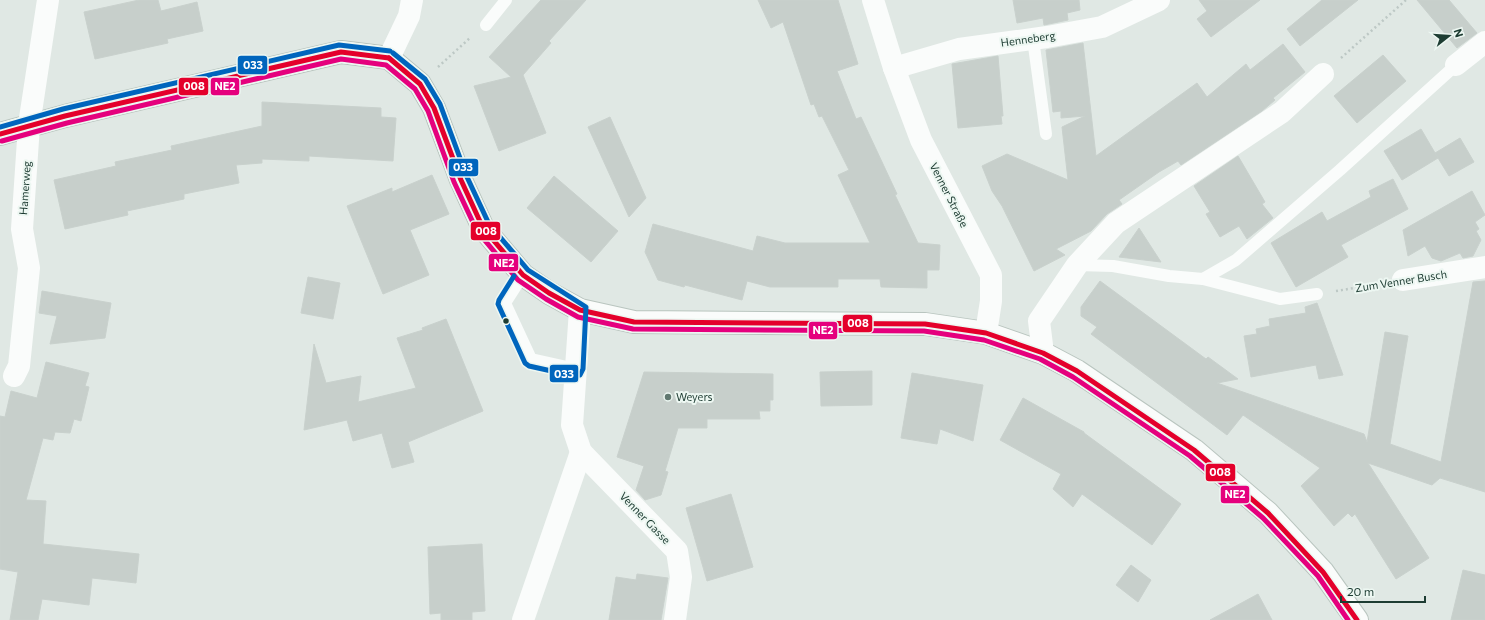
<svg xmlns="http://www.w3.org/2000/svg" width="1485" height="620" font-family="Commissioner,sans-serif">
<style>
.building{fill:#c7cfcb;stroke:#c9d1cd}
.lines{fill:none;stroke-linecap:round;stroke-linejoin:round}
.secondary-casing{stroke:#b9c5bf;stroke-width:24}
.path{stroke:#bdc8c5;stroke-width:2.5;stroke-dasharray:2 3;stroke-linecap:butt}
.lane{stroke:#fafcfb;stroke-width:12}
.street{stroke:#fafcfb;stroke-width:22}
.secondary{stroke:#fafcfb;stroke-width:22}
.bus-1-casing{stroke:#edf7f2;stroke-width:8}
.bus-2-casing{stroke:#edf7f2;stroke-width:8}
.bus-3-casing{stroke:#edf7f2;stroke-width:8}
.bus-1{stroke:#e4002b;stroke-width:5}
.bus-2{stroke:#e5007d;stroke-width:5}
.bus-3{stroke:#0065bd;stroke-width:5}
.bus-dot{fill:#1d3c32;stroke:#edf7f2;stroke-width:1.5}
.poi-dot{fill:#617870;stroke:#edf7f2;stroke-width:1.5}
.labels{text-anchor:middle;stroke-width:4;stroke-linejoin:round;paint-order:stroke}
.street-label{font-size:11px;fill:#1d3c32;stroke:#edf7f2}
.poi-label{font-size:11px;fill:#1d3c32;stroke:#edf7f2;text-anchor:start}
.line-badge{stroke:#edf7f2;stroke-width:1.5}
.badge-label{font-size:11px;text-anchor:middle;font-weight:bold;fill:#fff}
</style>
<rect width="100%" height="100%" fill="#e0e8e4"/>
<!-- building -->
<g class="building">
<path d="M139 0H158L161 11 197 2 203 31 167 39 168 43 95 59 84 12Z"/>
<path d="M541 0H586L549 41 551 43 523 75 546 133 499 151 474 86 511 77 489 57Z"/>
<path d="M758 0H838L858 64 837 71 856 119 861 117 897 194 895 195 918 243 940 245 939 270H927V288L881 287 880 279H838V287H770L747 281 742 300 685 285 684 287 658 280 645 252 653 224 753 251 757 236 785 243H870L838 175 849 170 822 116 819 117 814 104 811 105 783 22 771 28Z"/>
<path d="M1013 0H1079L1080 10 1067 13 1068 20 1044 25 1043 18 1017 23Z"/>
<path d="M1199 0H1260L1211 37 1197 19 1207 11Z"/>
<path d="M1322 0H1358L1300 46 1287 29Z"/>
<path d="M1417 0H1449L1477 33 1457 48Z"/>
<path d="M1083 43 1096 156 1197 83 1207 97 1246 64 1250 70 1283 44 1305 72 1273 98 1275 100 1262 111 1181 165 1178 161 1159 172 1119 200 1122 204 1107 214 1091 231 1056 249 1065 255 1034 271 1002 206 992 191 982 166 1007 154 1068 180 1062 127 1085 116 1061 118V111L1053 112 1046 50Z"/>
<path d="M1383 55 1406 81 1357 123 1334 96Z"/>
<path d="M998 56 1003 116H1001L1002 124 958 128 952 64Z"/>
<path d="M262 102 381 108V117L396 118 393 161 309 156V161L262 159V163L236 165 239 183 184 194V199L127 211 128 215 65 229 54 180 116 166 115 162 172 150 171 146 262 126Z"/>
<path d="M610 117 646 198 629 217 588 127Z"/>
<path d="M1421 129 1438 158 1402 180 1384 151Z"/>
<path d="M1460 138 1474 162 1449 176 1435 153Z"/>
<path d="M1238 156 1265 202 1262 204 1273 218 1247 239 1239 226 1220 237 1206 214 1210 212 1194 186Z"/>
<path d="M432 175 449 214 410 230 429 275 383 294 347 206 392 188V192Z"/>
<path d="M554 176 618 231 591 262 527 208Z"/>
<path d="M1393 179 1408 209 1341 245 1348 257 1296 287 1271 243 1322 212 1327 221 1371 197 1369 191Z"/>
<path d="M1472 191 1485 215 1475 222 1479 229 1476 231 1481 240 1473 256 1463 258 1460 253 1441 261 1432 258 1425 246 1408 256 1403 230Z"/>
<path d="M1139 228 1161 262 1119 257Z"/>
<path d="M308 277 340 283 333 319 301 313Z"/>
<path d="M1100 281 1206 359 1208 357 1238 379 1217 383 1364 434 1367 442 1385 332 1408 336 1390 444 1441 462 1473 282 1485 281V492L1440 478 1432 485 1368 463 1429 558 1396 579 1355 514 1352 517 1348 513 1334 526 1301 486 1320 468 1243 415 1227 435 1091 334 1097 327 1081 316V307Z"/>
<path d="M42 291 111 303 105 338 50 344 57 316 39 313Z"/>
<path d="M1317 303 1343 375 1319 379 1316 365 1251 377 1244 336 1257 334 1256 329 1270 326 1269 319 1306 313 1305 307Z"/>
<path d="M446 319 483 411 408 442 414 462 392 468 382 433 353 441 347 420 304 430 314 344 326 383 361 376 358 402 416 388 397 338 423 330 422 328Z"/>
<path d="M46 362 89 373 85 386 89 387 81 421 74 419 70 433 55 432 53 440 43 438 26 500 46 501 43 544 139 554 136 583 92 578 89 605 42 599 38 620H10L18 572 0 569V416L5 417 11 391 37 398Z"/>
<path d="M872 371V405L821 406 820 372Z"/>
<path d="M644 372 773 374V400H770V411H759L760 419H707V428H678L665 471 668 472 661 495 645 500 636 490 644 466 617 457Z"/>
<path d="M912 373 983 385 973 441 940 429 937 444 901 438Z"/>
<path d="M1023 398 1084 432V433L1181 504 1152 545 1082 494 1073 507 1053 489 1061 474 1000 440Z"/>
<path d="M731 494 753 567 707 581 686 508Z"/>
<path d="M482 544 485 611 472 612V620H441V613L430 614 428 547Z"/>
<path d="M1131 565 1151 580 1138 602 1116 585Z"/>
<path d="M1463 570 1485 575V620H1451Z"/>
<path d="M637 574 668 578 661 620H609L616 577 636 580Z"/>
<path d="M1258 594 1272 620H1210Z"/>
</g>
<g class="lines">
<!-- secondary casing -->
<g class="secondary-casing">
<path id="secondary" d="M0 134 65 116 341 52 389 58 420 84 434 108 461 180 483 228 523 275 549 293 580 310 634 322 925 324 986 333 1043 353 1077 371 1194 450 1268 513 1323 572 1357 620"/>
</g>
<!-- path -->
<g class="path">
<path d="M1341 58 1406 0"/>
<path d="M438 67 471 37"/>
<path d="M1336 291 1379 284"/>
</g>
<!-- lane -->
<g class="lane">
<path d="M486 25 506 0"/>
<path d="M1033 39 1046 134"/>
<path d="M1077 265 1113 266 1169 276 1203 279 1236 260 1340 170 1456 65"/>
<path d="M523 275 505 303 531 359 576 369"/>
<path d="M1203 279 1280 299 1317 294"/>
</g>
<!-- street -->
<g class="street">
<path d="M873 0 894 68 921 140 991 275V301L986 333"/>
<path d="M389 58 409 16 412 0"/>
<path d="M1456 65 1485 42"/>
<path d="M894 68 959 49 1047 37 1102 27 1159 0"/>
<path d="M1403 280 1485 267"/>
<path d="M580 310 572 425 581 452 677 551 681 577 675 620"/>
<path d="M1043 353 1039 321 1077 265 1116 223 1282 112 1323 74"/>
<path d="M14 376 19 366 29 268 22 229 29 125 48 0"/>
<path d="M523 620 581 452"/>
</g>
<!-- secondary -->
<use href="#secondary" class="secondary"/>
<!-- bus-1 casing -->
<g class="bus-1-casing">
<g id="bus-1">
<path d="M389 58 420 84 434 108 461 180 483 228 523 275 549 293 580 310 634 322 925 324 986 333 1043 353 1077 371 1194 450 1268 513 1323 572 1357 620"/>
<path d="M0 134 65 116 341 52 389 58"/>
</g>
</g>
<!-- bus-2 casing -->
<g class="bus-2-casing">
<path id="bus-2" d="M2 141 67 123 341 59 386 65 415 89 428 111 454 182 477 231 518 280 546 299 578 317 633 329 924 331 984 340 1040 359 1073 377 1190 456 1263 518 1318 576 1348 620"/>
</g>
<!-- bus-3 casing -->
<g class="bus-3-casing">
<g id="bus-3">
<path d="M393 53 425 79 440 104 467 177 489 224 528 270 586 307 583 369 580 375 574 376 529 366 525 363 498 304 499 300 514 276"/>
<path d="M0 127 63 109 339 45 390 51"/>
</g>
</g>
<!-- bus-1 -->
<use href="#bus-1" class="bus-1"/>
<!-- bus-2 -->
<use href="#bus-2" class="bus-2"/>
<!-- bus-3 -->
<use href="#bus-3" class="bus-3"/>
</g>
<!-- markers -->
<circle class="bus-dot" cx="506" cy="321" r="3.5"/>
<circle class="poi-dot" cx="668" cy="397" r="4"/>
<g class="labels">
<!-- street labels -->
<g class="street-label">
<text transform="translate(1028 39) rotate(-8)" y="4">Henneberg</text>
<text transform="translate(25 188) rotate(-86)" y="4">Hamerweg</text>
<text transform="translate(949 195) rotate(63)" y="4">Venner Straße</text>
<text transform="translate(1401 281) rotate(-9)" y="4">Zum Venner Busch</text>
<text transform="translate(645 518) rotate(46)" y="4">Venner Gasse</text>
</g>
<!-- poi labels -->
<g class="poi-label">
<text x="676" y="401">Weyers</text>
</g>
</g>
<g class="line-badge">
<rect x="237" y="55" width="31" height="20" rx="4" fill="#0065bd"/>
<rect x="210" y="77" width="30" height="19" rx="4" fill="#e5007d"/>
<rect x="178" y="77" width="31" height="19" rx="4" fill="#e4002b"/>
<rect x="448" y="158" width="31" height="19" rx="4" fill="#0065bd"/>
<rect x="470" y="221" width="31" height="20" rx="4" fill="#e4002b"/>
<rect x="488" y="253" width="31" height="19" rx="4" fill="#e5007d"/>
<rect x="842" y="314" width="31" height="19" rx="4" fill="#e4002b"/>
<rect x="808" y="321" width="30" height="19" rx="4" fill="#e5007d"/>
<rect x="549" y="364" width="30" height="19" rx="4" fill="#0065bd"/>
<rect x="1205" y="463" width="31" height="19" rx="4" fill="#e4002b"/>
<rect x="1220" y="485" width="30" height="19" rx="4" fill="#e5007d"/>
</g>
<g class="badge-label">
<text x="253" y="69">033</text>
<text x="225" y="90">NE2</text>
<text x="194" y="90">008</text>
<text x="463" y="171">033</text>
<text x="486" y="235">008</text>
<text x="504" y="267">NE2</text>
<text x="858" y="327">008</text>
<text x="823" y="334">NE2</text>
<text x="564" y="378">033</text>
<text x="1220" y="476">008</text>
<text x="1235" y="498">NE2</text>
</g>
<!-- north arrow -->
<g transform="translate(1449 36) rotate(73)" stroke="#edf7f2" stroke-width="3" paint-order="stroke">
<path d="M0-3L7 15L0 10L-7 15Z" fill="#1d3c32"/>
<text y="-6" font-size="11" font-weight="bold" text-anchor="middle" fill="#1d3c32">N</text>
</g>
<!-- scale -->
<path d="M1341 596v6h84v-6" fill="none" stroke="#1d3c32" stroke-width="2"/>
<text x="1347" y="596" font-size="12" fill="#1d3c32" stroke="#edf7f2" stroke-width="3" paint-order="stroke">20 m</text>
</svg>
